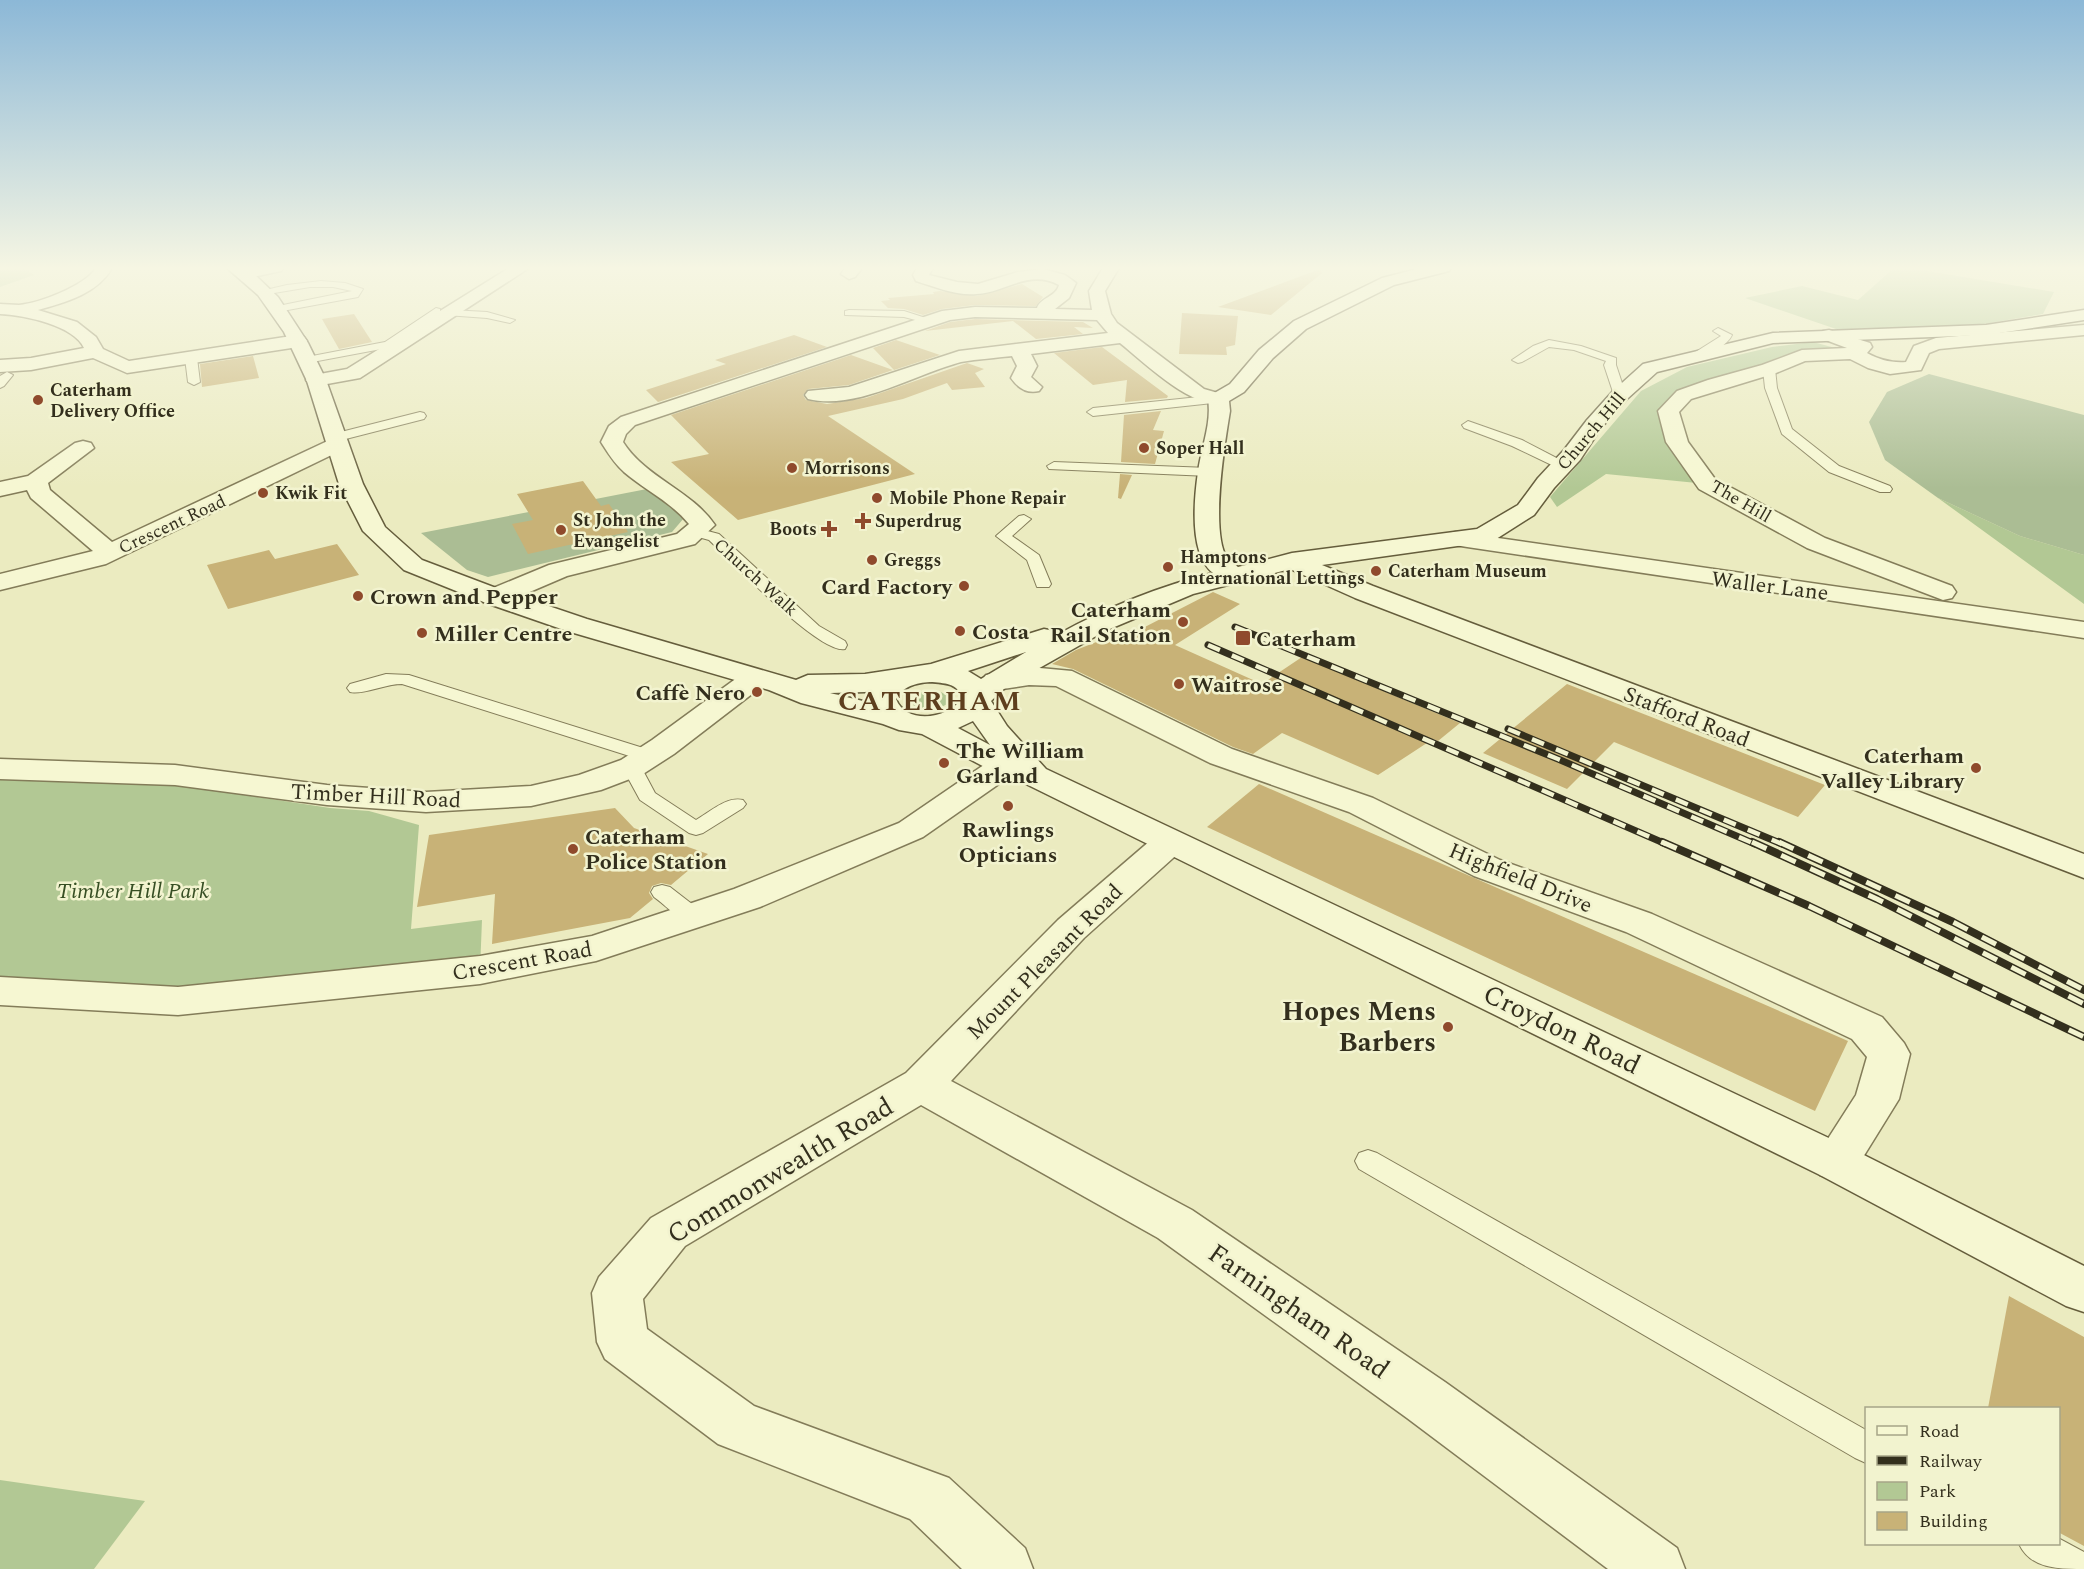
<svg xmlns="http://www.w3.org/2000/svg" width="2084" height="1569" font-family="Spectral,serif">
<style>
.green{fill:#b2c894}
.cemetery{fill:#abbd94}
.building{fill:#c8b277}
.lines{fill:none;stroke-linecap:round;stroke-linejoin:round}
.lane-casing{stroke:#837c59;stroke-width:2}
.street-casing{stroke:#837c59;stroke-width:3}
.secondary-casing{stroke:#655d3c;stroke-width:3}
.lane{fill:#f6f7d2;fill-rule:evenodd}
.street{fill:#f6f7d2;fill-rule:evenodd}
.secondary{fill:#f6f7d2;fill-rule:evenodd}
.rail-far1-casing{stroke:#332f1d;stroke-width:7}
.rail-casing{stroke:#332f1d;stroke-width:8}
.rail-far1{stroke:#f2f3cf;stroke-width:4.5;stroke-dasharray:13;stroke-linecap:butt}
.rail{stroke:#f2f3cf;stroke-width:5;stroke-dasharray:16;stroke-linecap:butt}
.poi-dot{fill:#8f4a2c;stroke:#f2f3cf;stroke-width:2}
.labels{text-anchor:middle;stroke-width:5;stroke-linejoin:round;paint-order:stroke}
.far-poi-label{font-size:18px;font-weight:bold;fill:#332f1d;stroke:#f2f3cf;text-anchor:start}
.far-street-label{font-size:18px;fill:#332f1d;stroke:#f2f3cf}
.street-label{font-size:22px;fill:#332f1d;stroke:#f2f3cf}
.poi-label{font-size:22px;font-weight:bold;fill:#332f1d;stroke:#f2f3cf;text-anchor:start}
.park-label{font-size:22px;font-style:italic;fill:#374f24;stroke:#f2f3cf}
.near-poi-label{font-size:27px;font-weight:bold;fill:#332f1d;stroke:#f2f3cf;text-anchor:end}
.near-street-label{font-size:27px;fill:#332f1d;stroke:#f2f3cf}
.district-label{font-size:28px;font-weight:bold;letter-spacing:1.5px;fill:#5e3f1e;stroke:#f2f3cf}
</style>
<rect width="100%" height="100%" fill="#ebebc0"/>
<!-- green -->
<g class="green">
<path d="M0 268H24L34 275 0 287Z"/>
<path d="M1894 268H1909L2054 292 2043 314 1978 325 1839 330 1745 298 1802 286 1858 300Z"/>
<path d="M1813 342 1854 353 1802 356 1684 396 1668 412 1707 484 1606 474 1557 507 1550 497 1641 391 1687 367 1772 347Z"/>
<path d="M1938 498 2020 536 2084 555V604Z"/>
<path d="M930 690 941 692 948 696V703C938 711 925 713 914 706L912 699 918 693Z"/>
<path d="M0 780 159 782 330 808 369 811 419 825 411 929 482 920 480 970 178 1001 0 991Z"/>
<path d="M0 1480 145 1501 94 1569H0Z"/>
</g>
<!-- cemetery -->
<g class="cemetery">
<path d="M1929 374 2084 415V555L2020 536 1938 498 1885 460 1869 422 1887 392Z"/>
<path d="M652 488 684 518 672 532 488 577 467 570 421 533Z"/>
</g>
<!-- building -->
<g class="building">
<path d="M1320 269 1322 273 1271 315 1218 307Z"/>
<path d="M1022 284 1043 297 1036 306 975 305 942 309 923 315 904 309 888 308 881 301 890 300 888 298 934 294 933 292 940 291 977 296Z"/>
<path d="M1182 313 1238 316 1235 345 1226 347 1227 355 1179 354Z"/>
<path d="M354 314 372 342 339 349 322 319Z"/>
<path d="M975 319 1083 322 1093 328 1074 327 1083 334 1036 339 1013 321 925 331 950 322Z"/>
<path d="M794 335 827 347 658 402 646 390 726 364 715 360Z"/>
<path d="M896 340 940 355 894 370 873 348Z"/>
<path d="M1102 347 1168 396 1167 398 1125 402 1127 380 1093 385 1054 353Z"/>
<path d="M851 355 893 370 849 385 808 389 803 395 806 400 827 404 866 398 967 363 984 369 975 373 985 387 952 390 947 383 903 399 828 416 915 474 738 520 671 462 709 454 671 415Z"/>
<path d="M253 356 259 378 202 387 200 364Z"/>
<path d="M1161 411 1153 430 1164 431 1155 464 1121 462 1124 415Z"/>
<path d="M1120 474 1132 475 1121 499 1118 498Z"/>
<path d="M583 481 601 506 609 504 628 532 528 554 512 524 533 520 517 494Z"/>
<path d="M337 544 359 575 228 609 207 565 269 550 275 559Z"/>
<path d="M1213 592 1240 604 1175 645 1262 684 1302 657 1460 723 1438 741 1433 739 1378 775 1282 733 1253 754 1233 747 1073 669 1052 664 1076 650 1127 630H1139Z"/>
<path d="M1567 684 1825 785 1798 817 1614 742 1567 789 1483 753Z"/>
<path d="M1259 784 1848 1041 1815 1111 1207 827Z"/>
<path d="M615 808 634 828 708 854 671 885 661 883 652 886 649 893 653 899 630 918 492 944 495 894 417 907 429 835Z"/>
<path d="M2009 1296 2084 1337V1546L2058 1532V1408H1988Z"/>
</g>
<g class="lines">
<!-- lane casing -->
<g class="lane-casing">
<g id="lane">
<path d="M321 281 345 283 363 289 358 297 277 312 272 309 273 307 352 291 333 287H310L262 295 257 292 287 285Z"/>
<path d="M436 308 440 309V313L392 347 307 363 301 360 307 357 385 342Z"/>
<path d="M450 310 487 312 515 320 510 323 487 318 446 315 445 313Z"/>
<path d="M849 310 904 311 932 320 927 323 904 317 845 315V311Z"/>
<path d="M1718 328 1732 335C1728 345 1705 359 1694 357V353L1721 336 1713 331Z"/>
<path d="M1549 340 1581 346 1616 358V365L1626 395 1624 398H1616L1614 395 1604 365 1606 361 1574 350 1549 347 1522 362 1518 363 1512 360 1533 346Z"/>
<path d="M191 355 197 358 200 382 194 385 188 382 185 358Z"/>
<path d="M1769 366 1775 369 1777 388 1792 429 1839 466 1890 486 1892 489 1890 492H1880L1829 472 1782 434 1765 388 1763 369Z"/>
<path d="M7 372 13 375 4 386 0 388V376Z"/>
<path d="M1218 395 1224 399 1222 402 1093 416 1087 412 1093 408Z"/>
<path d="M420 412 424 413 426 416 424 419 334 442 328 438 329 435Z"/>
<path d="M1468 421 1522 440 1570 465 1568 468H1558L1512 446 1464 428 1462 425Z"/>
<path d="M1054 462 1209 468 1216 472 1209 476 1049 469 1047 466Z"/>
<path d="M1024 515 1031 519 1012 536 1039 555 1051 584 1049 587H1037L1027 560 996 536 1019 516Z"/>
<path d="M696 528 719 534 819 626 845 641 847 645 845 649C820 655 730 560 709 540L691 535 689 532 691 529Z"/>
<path d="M386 674 409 675 656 752 658 756 656 760H642L402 684C385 684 363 695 350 692L347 688 350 684Z"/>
<path d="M632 761 639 763 655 793 696 820C710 812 727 796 743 800L746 804 743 808 703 833 696 835 689 833 640 800 622 767 625 763Z"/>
<path d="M662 885 670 887 701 911 704 916 701 921C683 926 668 907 654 897L651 892 654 887Z"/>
<path d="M1368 1150 1377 1153 1866 1430V1463L1855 1458 1359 1169 1355 1161 1359 1153Z"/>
<path d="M2058 1538 2084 1552V1569C2057 1569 2031 1569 2019 1544H2058Z"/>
</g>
</g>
<!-- street casing -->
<g class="street-casing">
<g id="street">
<path d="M96 268H112C97 294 66 302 38 310L77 322 96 337 103 349 129 361 298 335 304 337 307 341 304 345 298 347 127 373 93 358 31 370 0 372V360L31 358 84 348C74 325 23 315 0 314V304C6 304 13 305 19 305 39 303 85 286 96 268Z"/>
<path d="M248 268H283L281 271 244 279 236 274 238 271Z"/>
<path d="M509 268H529L360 378 316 386 309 384 306 380 309 376 347 369Z"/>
<path d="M845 268H862L855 277 849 279 841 274Z"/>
<path d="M917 268H933L929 275 957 282 978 284 1018 272 1043 269 1065 275 1076 283 1069 298 1055 309 1092 310 1089 291 1103 268H1119L1105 291 1111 314 1117 323 1204 389 1225 395 1228 399 1225 403C1193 411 1144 362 1120 343L1031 354 1037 366 1031 377 1042 387 1039 391C1027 394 1018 388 1011 378L1017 366 1012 356C996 358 978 359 961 362 915 374 856 411 808 399L805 395 808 391 849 387 959 351 1108 333 1097 320 975 317 950 320 635 425 626 434 623 442C646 478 691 490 715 525L695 544 567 576 504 603 495 605 486 603 482 597 486 591 549 565 677 534 689 524C671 502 645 490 624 472 614 463 608 453 601 442L609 426 621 417 942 311 975 307 1037 308C1041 297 1056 297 1059 285 1029 269 1006 292 977 294 957 296 935 287 916 281L913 275Z"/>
<path d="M2084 325V335L1939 349 1929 353 1921 370 1890 374 1868 368 1850 359 1805 361 1776 373 1691 399 1679 412 1688 442 1715 479 1825 538 1952 586 1956 592 1952 598 1943 600 1807 548 1699 489 1666 442 1658 411 1677 391 1708 380 1762 365 1802 350 1847 348 1823 339 1820 335 1823 331 1829 330 1870 343 1872 347 1867 353C1880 360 1891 363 1906 362L1914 346 1936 338Z"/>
<path d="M336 437 344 439 347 444 344 449 106 564 0 590V574L93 551 31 498 27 490 0 496V482L28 476 75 443 83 441 91 443 94 448 48 483 50 490 112 542Z"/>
<path d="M1456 532 2084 622V638L1447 544 1444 539 1447 534Z"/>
<path d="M1029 667 1072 671 1232 749 1373 798 1500 860 1652 914 1882 1017 1904 1043 1910 1054 1899 1099 1852 1175 1836 1180 1820 1175 1813 1162 1856 1095 1867 1057 1852 1039 1626 932 1474 876 1349 812 1210 763 1056 686 1029 685 996 690 986 687 981 681 986 675Z"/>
<path d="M755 669 765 672 770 678 765 684 674 754 643 774 601 790 531 806 426 812 327 805 175 785 0 779V759L175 765 327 785 426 792 531 786 579 775 621 760 652 740 745 672Z"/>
<path d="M1005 755 1016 758 1021 765 1016 772 923 837 760 907 596 961 480 984 178 1015 0 1005V977L178 987 480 956 592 936 734 889 899 823 994 758Z"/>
<path d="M1170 831 1182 834 1187 842 1182 850 1084 938 951 1081 1192 1210 1445 1382 1677 1548 1685 1569H1608L1407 1418 1158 1238 921 1105 685 1246 643 1299 647 1329 754 1406 949 1478 1025 1548 1033 1569H962L910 1519 718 1444 605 1359 597 1342 592 1293 599 1277 651 1218 906 1073 1058 920 1158 834Z"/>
</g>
</g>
<!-- secondary casing -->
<g class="secondary-casing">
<path id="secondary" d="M227 268H246L251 271 278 297 308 343 326 380 363 484 385 527 422 560 504 591 587 619 796 680 808 675 865 674 931 664 1044 629 1054 631 1057 635C1106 608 1159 586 1213 573 1189 554 1194 500 1198 472 1201 448 1212 423 1208 399L1211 395 1230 384 1259 350 1294 321 1382 278 1421 268H1451L1449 271 1394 285 1306 329 1273 358 1244 392 1229 401 1230 411C1225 442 1210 532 1227 558 1229 561 1235 564 1238 567L1292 553 1477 529 1518 505 1538 478 1564 450 1587 420 1613 391 1643 364 1773 333 1986 325 2084 310V320L1986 335 1773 343 1657 372 1627 399 1601 428 1580 460 1554 488 1534 515 1493 541 1322 565 1373 586 2084 854V878L1355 598 1290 569 1193 594 1105 631 1006 687 991 701 1007 726 1046 769 1852 1149 2084 1266V1312L2066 1306 1820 1175 1024 783 994 772 922 734 899 730 883 724 801 703 769 690 567 631 486 603 404 570 363 531 339 484 307 381 284 332 258 295ZM1026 652 981 679 968 671ZM930 682C944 683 958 683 962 698 949 719 906 725 896 699 903 686 916 683 930 682ZM870 691 867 702 830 693 865 692ZM973 721 990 745 958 728Z"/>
</g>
<!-- lane -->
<use href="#lane" class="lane"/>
<!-- street -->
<use href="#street" class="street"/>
<!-- secondary -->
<use href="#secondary" class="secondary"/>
<!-- rail-far1 casing -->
<g class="rail-far1-casing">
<g id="rail-far1">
<path d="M1235 627 1558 759 1755 844"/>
<path d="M1208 645 1666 844"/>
<path d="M1508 729 1782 844"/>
</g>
</g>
<!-- rail casing -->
<g class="rail-casing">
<g id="rail">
<path d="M1662 842 1809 906 2084 1037"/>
<path d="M1752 842 1877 899 2084 1004"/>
<path d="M1779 842 1953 922 2084 990"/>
</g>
</g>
<!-- rail-far1 -->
<use href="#rail-far1" class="rail-far1"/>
<!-- rail -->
<use href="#rail" class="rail"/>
</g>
<!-- sky -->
<linearGradient id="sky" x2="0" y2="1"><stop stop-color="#8cb8d7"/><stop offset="0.55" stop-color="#f6f6e3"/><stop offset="1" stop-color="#f6f6e3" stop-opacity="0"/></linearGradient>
<rect width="2084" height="488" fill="url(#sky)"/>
<!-- markers -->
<g class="poi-dot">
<circle cx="38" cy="400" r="6"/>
<circle cx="1144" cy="448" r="6"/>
<circle cx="792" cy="468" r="6"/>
<circle cx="263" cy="493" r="6"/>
<circle cx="877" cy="498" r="6"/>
<path d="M860 512h6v6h6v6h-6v6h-6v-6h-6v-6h6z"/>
<path d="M826 520h6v6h6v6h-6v6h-6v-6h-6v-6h6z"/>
<circle cx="561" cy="530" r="6"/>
<circle cx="872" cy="560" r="6"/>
<circle cx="1168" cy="567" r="6"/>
<circle cx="1376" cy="571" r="6"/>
<circle cx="964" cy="586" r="6"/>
<circle cx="358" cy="596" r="6"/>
<circle cx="1183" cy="622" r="6"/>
<circle cx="960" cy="631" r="6"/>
<circle cx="422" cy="633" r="6"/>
<rect x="1235" y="630" width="16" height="16" rx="3"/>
<circle cx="1179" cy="684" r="6"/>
<circle cx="757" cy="692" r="6"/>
<circle cx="944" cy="763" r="6"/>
<circle cx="1976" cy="768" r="6"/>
<circle cx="1008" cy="806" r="6"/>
<circle cx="573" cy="849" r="6"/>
<circle cx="1448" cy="1027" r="6"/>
</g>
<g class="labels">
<!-- far-poi labels -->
<g class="far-poi-label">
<text x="50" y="396">Caterham<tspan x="50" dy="21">Delivery Office</tspan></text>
<text x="1156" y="454">Soper Hall</text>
<text x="804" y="474">Morrisons</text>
<text x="275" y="499">Kwik Fit</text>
<text x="889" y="504">Mobile Phone Repair</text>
<text x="573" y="526">St John the<tspan x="573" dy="21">Evangelist</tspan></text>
<text x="875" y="527">Superdrug</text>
<text x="817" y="535" text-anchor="end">Boots</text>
<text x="1180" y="563">Hamptons<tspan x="1180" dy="21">International Lettings</tspan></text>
<text x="884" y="566">Greggs</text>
<text x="1388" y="577">Caterham Museum</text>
</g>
<!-- far-street labels -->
<g class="far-street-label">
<text transform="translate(1591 431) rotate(-50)" y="6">Church Hill</text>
<text transform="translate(1741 501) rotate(30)" y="6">The Hill</text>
<text transform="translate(172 524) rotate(-25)" y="6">Crescent Road</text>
<text transform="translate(756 577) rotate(42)" y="6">Church Walk</text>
</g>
<!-- street labels -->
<g class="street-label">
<text transform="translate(1770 585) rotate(7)" y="8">Waller Lane</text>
<text transform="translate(1687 716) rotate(21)" y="8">Stafford Road</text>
<text transform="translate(376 795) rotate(3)" y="8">Timber Hill Road</text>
<text transform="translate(1521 877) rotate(22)" y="8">Highfield Drive</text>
<text transform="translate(522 960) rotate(-10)" y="8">Crescent Road</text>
<text transform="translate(1044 961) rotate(-45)" y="8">Mount Pleasant Road</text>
</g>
<!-- poi labels -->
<g class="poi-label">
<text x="952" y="594" text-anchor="end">Card Factory</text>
<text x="370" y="604">Crown and Pepper</text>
<text x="1171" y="617" text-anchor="end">Caterham<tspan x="1171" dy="25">Rail Station</tspan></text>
<text x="972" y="639">Costa</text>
<text x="434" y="641">Miller Centre</text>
<text x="1256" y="646">Caterham</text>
<text x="1191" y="692">Waitrose</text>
<text x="745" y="700" text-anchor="end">Caffè Nero</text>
<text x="956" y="758">The William<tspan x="956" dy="25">Garland</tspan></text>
<text x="1964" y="763" text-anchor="end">Caterham<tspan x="1964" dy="25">Valley Library</tspan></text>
<text x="1008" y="837" text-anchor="middle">Rawlings<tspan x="1008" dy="25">Opticians</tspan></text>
<text x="585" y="844">Caterham<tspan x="585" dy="25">Police Station</tspan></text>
</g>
<!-- park labels -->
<g class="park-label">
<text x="133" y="898">Timber Hill Park</text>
</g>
<!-- near-poi labels -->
<g class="near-poi-label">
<text x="1436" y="1020">Hopes Mens<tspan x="1436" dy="31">Barbers</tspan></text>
</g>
<!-- near-street labels -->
<g class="near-street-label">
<text transform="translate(1562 1029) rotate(26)" y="9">Croydon Road</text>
<text transform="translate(780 1170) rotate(-31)" y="9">Commonwealth Road</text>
<text transform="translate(1299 1311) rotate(35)" y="9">Farningham Road</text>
</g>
<!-- district labels -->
<g class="district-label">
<text x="930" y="710">CATERHAM</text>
</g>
</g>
<!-- legend -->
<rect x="1865" y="1407" width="195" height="138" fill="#f2f3cf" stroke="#a6a588" stroke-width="1.5"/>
<rect x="1877" y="1426" width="30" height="9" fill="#f6f7d2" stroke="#a6a588" stroke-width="1.5"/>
<text x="1919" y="1437" font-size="18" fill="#332f1d">Road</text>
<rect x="1877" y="1456" width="30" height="9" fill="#332f1d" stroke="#a6a588" stroke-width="1.5"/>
<text x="1919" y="1467" font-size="18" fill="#332f1d">Railway</text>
<rect x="1877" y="1482" width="30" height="18" fill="#b2c894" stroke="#a6a588" stroke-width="1.5"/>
<text x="1919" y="1497" font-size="18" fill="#332f1d">Park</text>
<rect x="1877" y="1512" width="30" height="18" fill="#c8b277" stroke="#a6a588" stroke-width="1.5"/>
<text x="1919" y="1527" font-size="18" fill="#332f1d">Building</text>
</svg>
